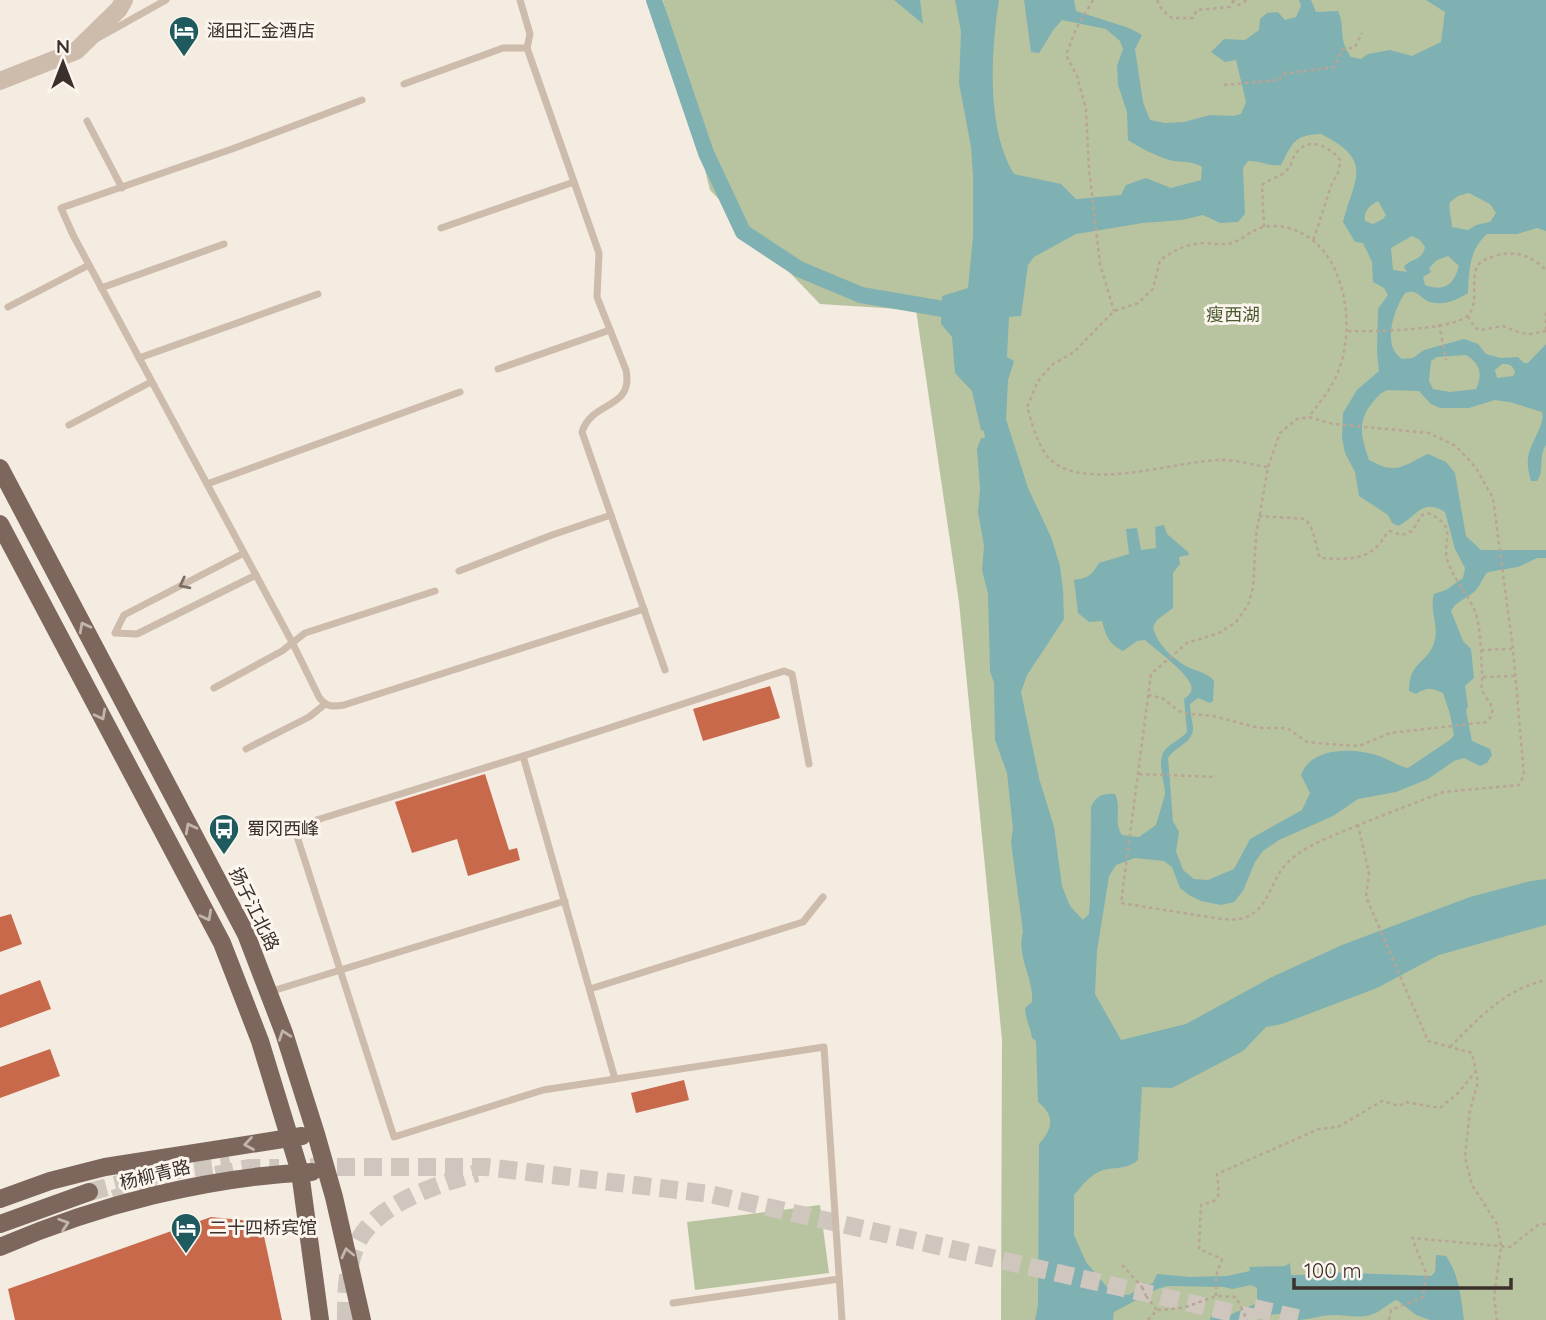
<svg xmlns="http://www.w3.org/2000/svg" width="1546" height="1320" font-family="Quicksand,'Noto Sans SC',sans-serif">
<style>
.green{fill:#b8c4a0}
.water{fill:#7fb0b2;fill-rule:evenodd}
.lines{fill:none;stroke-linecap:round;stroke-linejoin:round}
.canal{stroke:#7fb0b2;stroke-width:16}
.building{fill:#c8694b}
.primary-tunnel{stroke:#cfc6bd;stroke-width:18;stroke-dasharray:18 9;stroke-linecap:butt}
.path{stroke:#b9a596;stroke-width:2.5;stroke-dasharray:3.5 3.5;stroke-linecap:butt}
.service{stroke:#cdbbac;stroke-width:7}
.tertiary{stroke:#cdbbac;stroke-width:18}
.primary{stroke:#7d675c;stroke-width:18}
.path-bridge{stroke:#b9a596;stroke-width:2.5;stroke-dasharray:3.5 3.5;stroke-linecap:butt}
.oneway{stroke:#7d6f65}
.oneway2{stroke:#c2b5ac}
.labels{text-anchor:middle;stroke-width:6;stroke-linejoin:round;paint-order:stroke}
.poi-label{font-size:18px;fill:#3b302b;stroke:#fbf5ee;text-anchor:start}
.park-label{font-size:18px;fill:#4a5a2e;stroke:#fbf5ee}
.street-label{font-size:18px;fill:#3b302b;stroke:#fbf5ee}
</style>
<rect width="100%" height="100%" fill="#f4ebe1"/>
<!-- green -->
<g class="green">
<path d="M663 0H1546V1320H1001L1002 1040 959 602 916 310 820 304 710 190Z"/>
<path d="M820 1205 829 1273 695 1290 687 1222Z"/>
</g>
<!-- water -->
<g class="water">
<path d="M894 0H920L923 24Z"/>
<path d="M955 0H999C991 51 986 128 1014 174L1061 184 1076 199 1121 195 1126 185 1146 178 1171 188 1201 180 1202 167C1191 160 1182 163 1169 160 1154 155 1142 149 1128 140L1127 112 1118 85 1117 66 1123 49 1120 41 1106 29 1062 20 1054 29 1039 53 1031 52 1024 0H1074L1076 11 1129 28 1142 35 1135 49 1143 102 1150 120 1165 123 1184 122 1210 115 1233 116 1241 114 1246 102 1236 60 1225 62 1211 52 1224 39 1245 40 1259 30 1260 19 1267 13 1278 12 1285 20 1296 17 1301 6 1299 0H1311L1316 12 1338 11C1346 29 1337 37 1351 57L1361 59 1368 54 1390 50 1412 56 1441 42 1445 12 1426 0H1546V231L1537 228 1517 234H1487C1469 250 1469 271 1468 293 1456 300 1444 306 1430 302 1420 298 1417 288 1405 293 1394 309 1381 346 1402 359L1413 358 1424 350 1464 339 1478 344 1486 354 1501 358 1518 357 1524 363H1528L1546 344V445C1538 456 1545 471 1537 481H1531C1529 474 1527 466 1528 458 1530 442 1546 424 1542 412L1510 402 1495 400 1469 408H1440L1431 404 1419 391 1387 390 1380 394C1357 418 1359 430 1369 460 1374 462 1380 466 1385 467 1401 472 1415 459 1428 454L1446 462 1455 473 1466 536 1481 550H1546V558H1537L1518 567 1488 572C1482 577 1481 586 1474 592 1466 599 1456 601 1451 611L1463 641 1471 649 1474 678 1465 686 1468 707 1466 710 1472 741 1490 749 1492 755 1487 763 1480 766 1464 758 1454 761 1428 779 1396 792 1358 799 1333 816 1279 840 1263 851 1255 862 1243 891 1234 902 1221 905 1201 901 1189 895 1180 888 1172 867 1164 861 1135 858 1116 865 1109 876 1097 951 1095 994 1121 1040 1186 1024 1272 977 1342 945 1470 897 1531 881 1546 879V925L1439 955 1377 988 1282 1024 1266 1027 1243 1051 1172 1088 1142 1087 1138 1160C1122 1173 1110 1164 1095 1174 1087 1179 1080 1188 1074 1195V1235L1086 1262 1112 1293 1128 1295 1153 1283 1157 1274 1190 1277 1227 1276 1250 1271 1249 1267 1285 1266 1290 1263 1291 1275H1322L1325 1272 1431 1276 1435 1272 1436 1255 1446 1256C1459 1274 1461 1298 1464 1320H1430L1416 1315 1397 1300C1388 1303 1382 1311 1373 1314 1360 1319 1347 1315 1334 1315 1320 1315 1310 1320 1296 1320L1291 1313 1256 1316 1247 1320H1210L1211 1316 1216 1313 1223 1318 1257 1303V1288L1251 1285 1232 1289 1224 1287 1168 1286 1157 1289 1114 1312 1113 1320H1035L1038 1305 1039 1144C1053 1129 1055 1115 1038 1102L1036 1041 1032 1038C1030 1025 1026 1022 1025 1008L1032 1002C1034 978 1016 957 1023 932L1011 842 1013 829 1007 773 995 740 994 683 990 671 988 594 982 570 984 546 978 512 980 489 977 449 981 438H985L984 431 981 430 972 391 955 373 952 337 941 324 942 296 968 288 973 237V175L971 147 959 83 961 32ZM1321 134C1375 161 1354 178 1343 222L1355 242 1363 243 1372 262 1373 282 1384 288 1388 295 1378 309 1377 353 1379 371 1357 390 1343 413 1342 438 1345 453 1355 472 1359 496 1388 515 1392 523 1398 526C1416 518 1421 497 1445 512L1455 549 1465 568 1463 578 1446 590 1434 594C1429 612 1440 626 1434 643 1427 664 1409 661 1409 691L1416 694C1426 687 1432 688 1443 693L1450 714 1454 735 1451 739 1408 768C1397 766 1387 758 1376 755 1352 748 1311 747 1301 775L1310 793 1302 810 1250 839 1234 869 1208 880 1194 879 1183 870 1176 851 1179 832 1173 821 1168 758C1175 746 1194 743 1193 727 1192 720 1190 712 1190 704L1198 698 1210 703 1213 701 1214 681C1208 673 1199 672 1190 668 1173 660 1157 644 1153 627L1157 620 1173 608V573L1180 564 1179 557 1189 555 1188 552 1167 534 1164 525 1155 527 1156 548 1141 550 1137 528 1126 529 1129 554 1099 563C1092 575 1088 578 1074 580L1078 613 1089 622 1102 621C1106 636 1109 644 1123 651L1137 641 1145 640C1156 650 1187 672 1191 685 1193 692 1189 695 1184 699L1187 732C1180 740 1171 743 1165 750 1156 760 1165 782 1165 794 1165 795 1157 822 1156 825L1139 837 1122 835C1113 822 1122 807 1115 794 1103 793 1096 796 1091 807L1090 900 1089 914 1083 920 1070 906 1062 886 1054 827 1039 778 1021 692 1027 675 1064 619 1063 590 1060 566 1051 537 1028 488 1006 419 1008 380 1014 361 1007 357 1009 317 1021 316 1028 265 1034 257 1076 234 1143 223 1182 220 1203 215 1220 223 1238 222 1245 214 1243 168 1248 161C1260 160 1269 167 1281 165 1293 143 1293 135 1321 134ZM1469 193 1490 204 1496 213 1490 222 1476 225 1468 230 1452 227C1452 218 1448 211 1450 202L1458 196ZM1378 201 1386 215 1383 219 1373 224 1365 221C1363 211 1370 205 1378 201ZM1412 236 1420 240 1425 247C1422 262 1411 257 1404 267L1407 272 1393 270 1391 248ZM1448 256 1459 266C1454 285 1444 292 1425 285L1423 277 1431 272 1429 268 1437 260ZM1466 355C1480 363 1483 375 1476 389L1450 392 1433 389 1429 381 1431 361 1437 357ZM1502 364C1510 364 1513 365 1515 373L1513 376 1497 378 1495 370Z"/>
</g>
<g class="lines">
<!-- canal -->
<path class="canal" d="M654 0 706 153 743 232 799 269 861 295 961 312"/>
</g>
<!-- building -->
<g class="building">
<path d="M770 686 780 718 703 741 693 709Z"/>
<path d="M485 774 509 850 517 848 520 860 468 876 457 839 412 853 395 802Z"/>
<path d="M11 914 22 944 0 952V917Z"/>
<path d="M40 980 51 1009 0 1028V995Z"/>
<path d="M50 1049 60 1076 0 1098V1067Z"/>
<path d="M684 1080 689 1100 636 1113 631 1093Z"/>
<path d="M211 1217 261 1222 282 1320H15L8 1289Z"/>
</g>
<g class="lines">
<!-- primary-tunnel -->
<g class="primary-tunnel">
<path d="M310 1167H486L710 1194 1264 1320"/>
<path d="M216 1175 249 1168H279"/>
<path d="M89 1192 165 1172 230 1163"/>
<path d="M114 1199 140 1189 168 1184"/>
<path d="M1254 1308 1305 1320"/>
<path d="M346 1320C346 1295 346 1270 356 1246 372 1205 438 1184 477 1173"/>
</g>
<!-- path -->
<g class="path">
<path d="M1093 0 1076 29 1066 55 1077 76 1086 109 1089 169 1100 264 1114 311"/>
<path d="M1157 0 1162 10 1172 18H1193L1197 10 1230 7 1233 2"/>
<path d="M1232 0 1239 5 1247 0"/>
<path d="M1224 85 1279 80 1282 74 1334 67 1342 50 1355 47 1362 33"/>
<path d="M1264 227 1262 185C1269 179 1280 177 1286 171 1292 166 1292 157 1297 152 1310 136 1330 147 1340 160L1339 171 1332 183 1313 241"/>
<path d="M1468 316 1475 328 1481 330 1503 326 1521 333 1530 334 1546 331"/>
<path d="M1439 324 1446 360"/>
<path d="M1546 330V311"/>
<path d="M1348 331C1372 332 1448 330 1466 317 1481 306 1469 279 1478 265 1482 260 1487 259 1492 257 1513 249 1531 255 1546 270"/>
<path d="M1267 467C1252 465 1234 459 1219 460 1176 461 1080 494 1048 457 1037 444 1032 423 1027 407L1038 381 1053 364 1074 352 1114 311 1138 303 1153 289 1160 260C1175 250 1186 244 1204 243 1212 243 1219 245 1226 244 1244 242 1252 225 1275 226 1342 230 1359 320 1338 372 1332 388 1319 403 1309 417"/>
<path d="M1481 650 1512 649"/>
<path d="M1483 677 1514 676"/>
<path d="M1148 695 1162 698 1182 713 1213 716 1259 728H1287L1307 742 1327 744 1359 746 1390 733 1487 722C1500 705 1486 704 1482 689 1481 684 1483 678 1482 673 1481 655 1481 625 1474 609 1467 593 1454 580 1448 562 1440 541 1461 528 1428 513L1422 515 1412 531 1402 535 1390 531C1384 535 1384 539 1379 544 1365 562 1341 559 1320 558 1314 542 1316 531 1305 519L1259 516"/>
<path d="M1139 774 1216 777"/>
<path d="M1358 825C1332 837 1296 847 1280 872 1269 890 1264 915 1239 919 1226 921 1210 917 1196 915 1171 911 1146 907 1121 903L1151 674 1187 643 1219 633 1236 622 1248 605 1253 588 1256 536 1268 467 1280 433 1297 419 1309 417 1333 424 1429 433 1456 446 1476 468 1493 498 1513 649 1524 775 1519 785 1443 792 1358 825 1369 873 1366 897 1428 1041 1472 1053 1478 1082 1470 1110 1465 1157 1472 1185 1497 1224 1501 1247 1494 1297 1497 1320"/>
<path d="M1450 1047C1479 1018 1505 989 1546 980"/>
<path d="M1122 1265 1142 1287"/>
<path d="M1146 1296 1157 1310"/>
<path d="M1216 1296V1276L1222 1259 1199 1249 1201 1205 1214 1201 1219 1194 1217 1174 1319 1129 1338 1127 1382 1101 1400 1106 1405 1102 1440 1108 1458 1093 1476 1071"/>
<path d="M1148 1320 1157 1310 1183 1308 1216 1296 1236 1297 1241 1307"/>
<path d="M1389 1320 1391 1310 1423 1297 1426 1273 1412 1238 1510 1247 1538 1225 1546 1224"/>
</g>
<!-- service -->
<g class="service">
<path d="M520 0 530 34 527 48 599 253 597 297 626 370C634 410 592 400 582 432L665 670"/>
<path d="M98 38 166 0"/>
<path d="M404 84 503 48H527"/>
<path d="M362 100 232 149 61 208 73 235 292 642 319 697C326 707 332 707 344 705L644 609"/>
<path d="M87 121 122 188"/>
<path d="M441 228 574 182"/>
<path d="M101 288 224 244"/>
<path d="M8 307 89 265"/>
<path d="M139 358 318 294"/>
<path d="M498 369 610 330"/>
<path d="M69 425 151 382"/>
<path d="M207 484 460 392"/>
<path d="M244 553 124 615 115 633 137 634 256 575"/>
<path d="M459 571 552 535 611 515"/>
<path d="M214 688 282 651 305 633 435 591"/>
<path d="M246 749 309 717 324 705"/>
<path d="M523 756 615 1079"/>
<path d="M809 764 792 674 784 671 523 756 294 827 394 1137 543 1090 824 1047 842 1320"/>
<path d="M590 989 803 922 823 897"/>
<path d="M269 992 565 901"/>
<path d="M673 1303 839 1279"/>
</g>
<!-- tertiary -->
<path class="tertiary" d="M0 81 76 51 119 9 124 0"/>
<!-- primary -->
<g class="primary">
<path d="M0 468 246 934 284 1033 316 1134 334 1197 362 1320"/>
<path d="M0 524 222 943 260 1041 300 1172 320 1320"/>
<path d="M0 1199 50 1181 105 1167 302 1136"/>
<path d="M0 1224 89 1192"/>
<path d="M0 1247C97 1205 206 1177 312 1172"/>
</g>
<!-- path-bridge -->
<g class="path-bridge">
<path d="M1142 1287 1146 1296"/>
<path d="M1241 1307 1247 1320"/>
</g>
</g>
<!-- one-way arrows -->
<defs><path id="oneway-chevron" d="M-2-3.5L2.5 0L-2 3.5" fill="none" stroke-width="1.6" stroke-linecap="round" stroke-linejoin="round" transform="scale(1.75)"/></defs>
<use class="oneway" href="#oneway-chevron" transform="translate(184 584) rotate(153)"/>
<g class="oneway2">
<use href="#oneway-chevron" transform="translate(84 627) rotate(-118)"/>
<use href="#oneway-chevron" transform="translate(101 715) rotate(62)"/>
<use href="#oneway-chevron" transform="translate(190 828) rotate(-118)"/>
<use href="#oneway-chevron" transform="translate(207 916) rotate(62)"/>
<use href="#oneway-chevron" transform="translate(284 1035) rotate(-109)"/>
<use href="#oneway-chevron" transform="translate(249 1144) rotate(171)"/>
<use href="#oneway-chevron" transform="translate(64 1224) rotate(-18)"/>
<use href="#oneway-chevron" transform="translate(347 1253) rotate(-103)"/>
</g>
<!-- icons -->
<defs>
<g id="hotel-pin" transform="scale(1.575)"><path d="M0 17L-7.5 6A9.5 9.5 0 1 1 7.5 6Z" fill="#1f5a5e" stroke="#fbf5ee"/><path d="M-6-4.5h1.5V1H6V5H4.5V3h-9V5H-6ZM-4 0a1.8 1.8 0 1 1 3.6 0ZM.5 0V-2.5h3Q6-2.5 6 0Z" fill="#fff"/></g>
<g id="bus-pin" transform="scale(1.575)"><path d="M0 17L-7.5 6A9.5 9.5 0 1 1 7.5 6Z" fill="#1f5a5e" stroke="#fbf5ee"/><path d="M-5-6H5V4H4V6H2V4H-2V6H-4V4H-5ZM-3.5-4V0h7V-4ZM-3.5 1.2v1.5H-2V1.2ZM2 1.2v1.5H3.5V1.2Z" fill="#fff"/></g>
</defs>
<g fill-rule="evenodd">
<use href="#hotel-pin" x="184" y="31"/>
<use href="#bus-pin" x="224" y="829"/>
<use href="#hotel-pin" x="186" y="1228"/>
</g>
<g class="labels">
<!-- poi labels -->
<g class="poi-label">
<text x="207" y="37">涵田汇金酒店</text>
<text x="247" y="835">蜀冈西峰</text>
<text x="209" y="1234">二十四桥宾馆</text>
</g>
<!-- park labels -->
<g class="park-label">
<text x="1233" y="321">瘦西湖</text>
</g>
<!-- street labels -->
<g class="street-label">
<text transform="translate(254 909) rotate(64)" y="6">扬子江北路</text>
<text transform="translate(155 1175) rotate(-14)" y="6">杨柳青路</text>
</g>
</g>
<!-- north arrow -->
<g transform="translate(63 63)" stroke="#fbf5ee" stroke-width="5" paint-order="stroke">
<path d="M0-5L12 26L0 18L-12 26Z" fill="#3b302b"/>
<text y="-10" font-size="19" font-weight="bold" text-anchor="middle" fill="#3b302b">N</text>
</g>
<!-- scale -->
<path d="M1294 1278v10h217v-10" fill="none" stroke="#3b302b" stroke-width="3.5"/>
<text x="1304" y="1278" font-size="21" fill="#3b302b" stroke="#fbf5ee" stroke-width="5" paint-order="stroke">100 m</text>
</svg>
